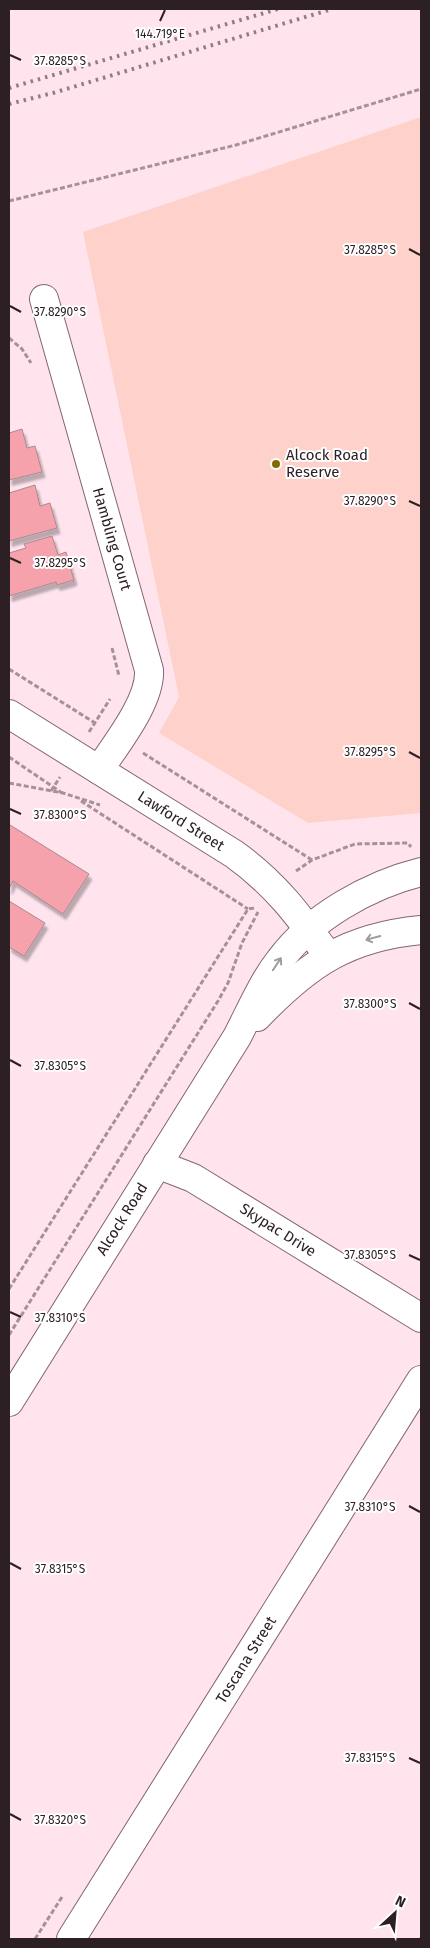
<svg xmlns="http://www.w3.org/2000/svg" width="430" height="1948" font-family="'Fira Sans',sans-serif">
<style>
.green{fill:#fed2ca}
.building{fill:#f5a2ad;stroke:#aa898c;filter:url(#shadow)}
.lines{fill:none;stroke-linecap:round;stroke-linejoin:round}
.minor-casing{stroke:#826571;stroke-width:30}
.path{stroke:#a69199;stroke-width:3;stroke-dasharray:5 2.5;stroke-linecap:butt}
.minor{stroke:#fff;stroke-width:28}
.rail{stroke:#8f7c84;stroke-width:4;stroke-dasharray:2.5 5;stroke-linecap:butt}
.oneway{stroke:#a09b9d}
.ticks{fill:none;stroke:#2c2025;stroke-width:2}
.poi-dot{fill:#866904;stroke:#fff;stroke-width:2}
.labels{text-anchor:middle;stroke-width:4;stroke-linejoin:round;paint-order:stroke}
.poi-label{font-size:15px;fill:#2c2025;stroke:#fff;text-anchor:start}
.street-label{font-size:15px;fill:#2c2025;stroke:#fff}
.ticks-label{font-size:12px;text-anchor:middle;fill:#2c2025;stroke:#fff;stroke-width:4;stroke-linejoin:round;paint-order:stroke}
</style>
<defs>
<filter id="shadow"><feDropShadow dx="3" dy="5.5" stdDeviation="1" flood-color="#0004"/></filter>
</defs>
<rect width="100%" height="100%" fill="#ffe4ee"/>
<!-- green -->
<path class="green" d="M421 117V813L308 823 159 733 179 697 83 232Z"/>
<!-- building -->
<g class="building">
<path d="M22 429 27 448 35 446 42 472 9 480V433Z"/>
<path d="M35 485 40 506 50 503 57 528 9 541V493Z"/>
<path d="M52 536 58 555 66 552 74 580 57 585 56 582 9 596V553L26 548 24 544Z"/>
<path d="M10 825 89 874 63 914 13 881 9 889V828Z"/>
<path d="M9 901 45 923 24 956 9 947Z"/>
</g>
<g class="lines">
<!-- minor casing -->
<g class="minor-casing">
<g id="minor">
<path d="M44 299 149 670C151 701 116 744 99 770"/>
<path d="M9 714 234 854C276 884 299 916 329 957"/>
<path d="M257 1017C308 964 347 937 421 930"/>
<path d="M157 1164 193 1178 421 1318"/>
<path d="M9 1402 237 1037C250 1012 262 983 280 960 312 917 369 885 421 872"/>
<path d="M71 1939 421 1380"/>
</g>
</g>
<!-- path -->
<g class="path">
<path d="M9 201 236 145 421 89"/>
<path d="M9 338 22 349 31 363"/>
<path d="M112 648 119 676"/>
<path d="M9 669 95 723"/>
<path d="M89 732 110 699"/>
<path d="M143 753 312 860"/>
<path d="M9 757 62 793"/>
<path d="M9 783 63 793 100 805"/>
<path d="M51 791 60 777"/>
<path d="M81 801 248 909"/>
<path d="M296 871 312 860 355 844 408 843 411 847"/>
<path d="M9 1289 248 909 255 908"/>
<path d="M9 1335 218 1001 228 983 242 943 258 912"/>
<path d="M35 1939 62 1897"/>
<path d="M420 1939 421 1938"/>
</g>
<!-- minor -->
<use href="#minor" class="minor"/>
<!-- rail -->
<g class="rail">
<path d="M9 88 278 9"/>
<path d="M9 104 53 93 332 9"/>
</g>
</g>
<!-- one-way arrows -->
<defs><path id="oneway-shaft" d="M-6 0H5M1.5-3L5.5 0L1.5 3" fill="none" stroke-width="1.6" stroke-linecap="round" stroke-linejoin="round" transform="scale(1.25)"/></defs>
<g class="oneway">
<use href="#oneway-shaft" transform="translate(373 938) rotate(165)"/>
<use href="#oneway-shaft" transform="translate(277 964) rotate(-56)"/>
</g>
<!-- ticks -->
<path class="ticks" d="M160 21 165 10M10 55 21 60M409 249 420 255M10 306 21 312M409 501 420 506M10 558 21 563M409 752 420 758M10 809 21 814M409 1003 420 1009M10 1060 21 1066M409 1255 420 1260M10 1312 21 1317M409 1506 420 1512M10 1563 21 1569M409 1758 420 1763M10 1814 21 1820"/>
<!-- markers -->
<circle class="poi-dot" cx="276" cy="464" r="5"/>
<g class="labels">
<!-- poi labels -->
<g class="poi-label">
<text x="286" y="460">Alcock Road<tspan x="286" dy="17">Reserve</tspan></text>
</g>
<!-- street labels -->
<g class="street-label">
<text transform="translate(112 539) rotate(74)" y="5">Hambling Court</text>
<text transform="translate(181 821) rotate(32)" y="5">Lawford Street</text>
<text transform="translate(122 1219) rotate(-58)" y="5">Alcock Road</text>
<text transform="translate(278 1230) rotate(32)" y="5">Skypac Drive</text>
<text transform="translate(246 1660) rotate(-58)" y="5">Toscana Street</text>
</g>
</g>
<g class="ticks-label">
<text x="160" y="38">144.719°E</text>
<text x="60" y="65">37.8285°S</text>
<text x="370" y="254">37.8285°S</text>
<text x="60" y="316">37.8290°S</text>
<text x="370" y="505">37.8290°S</text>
<text x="60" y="567">37.8295°S</text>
<text x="370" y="756">37.8295°S</text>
<text x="60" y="819">37.8300°S</text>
<text x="370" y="1008">37.8300°S</text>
<text x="60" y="1070">37.8305°S</text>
<text x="370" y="1259">37.8305°S</text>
<text x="60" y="1322">37.8310°S</text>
<text x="370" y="1511">37.8310°S</text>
<text x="60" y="1573">37.8315°S</text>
<text x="370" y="1762">37.8315°S</text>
<text x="60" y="1824">37.8320°S</text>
</g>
<!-- border -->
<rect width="430" height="1948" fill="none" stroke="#2c2025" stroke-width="20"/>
<!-- north arrow -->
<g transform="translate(395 1913) rotate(26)" stroke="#ffffff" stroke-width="4" paint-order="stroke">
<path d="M0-4L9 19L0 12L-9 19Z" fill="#2c2025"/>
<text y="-8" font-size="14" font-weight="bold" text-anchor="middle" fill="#2c2025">N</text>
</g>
</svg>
